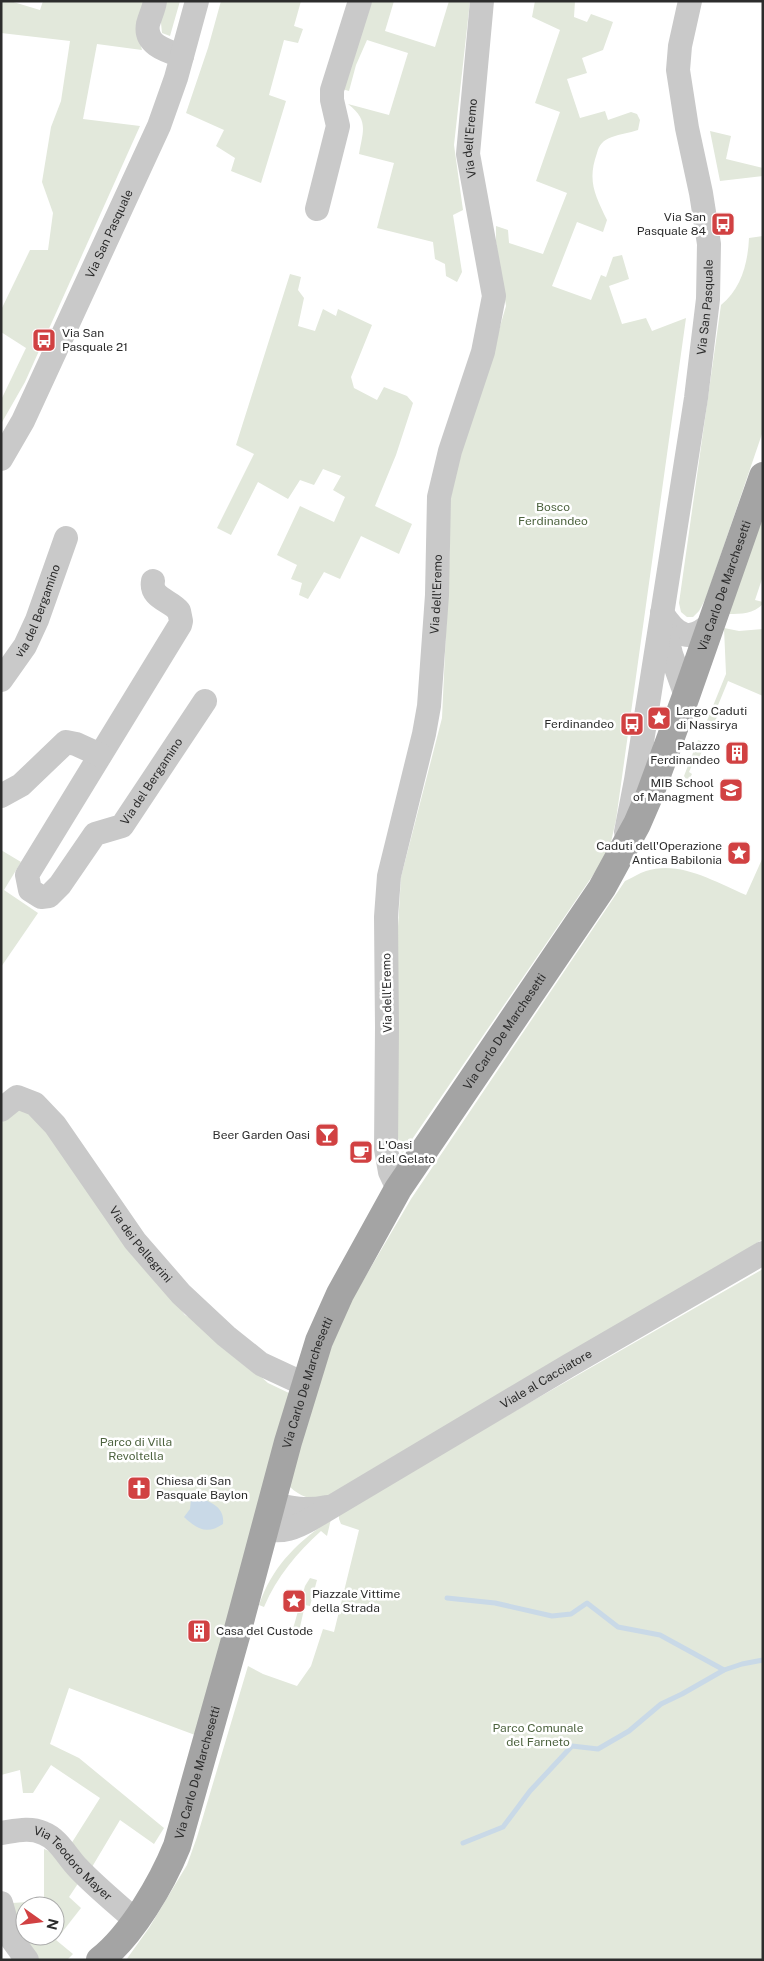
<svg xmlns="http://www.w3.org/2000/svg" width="764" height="1961" font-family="'Public Sans',sans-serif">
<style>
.green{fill:#e2e8db;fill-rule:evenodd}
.water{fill:#c9d9e7}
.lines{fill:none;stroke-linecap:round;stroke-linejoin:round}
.stream{stroke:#c9d9e7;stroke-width:5}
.minor{stroke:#c9c9c9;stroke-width:24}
.major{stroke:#a4a4a4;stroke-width:28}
.labels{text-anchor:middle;stroke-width:5;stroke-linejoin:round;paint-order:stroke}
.street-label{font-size:12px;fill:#2c2c2c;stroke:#fff}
.poi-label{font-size:12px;fill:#2c2c2c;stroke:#fff;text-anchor:end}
.park-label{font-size:12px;fill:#4d633f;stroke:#fff}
</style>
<rect width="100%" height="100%" fill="#fff"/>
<!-- green -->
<g class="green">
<path d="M1 1H10L40 10 43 1H145L139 38 142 50 97 44 83 119 140 126 25 382 1 424V400L26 348 1 332V310L30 250H48L53 213 42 182 51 127 61 101 70 41 1 33Z"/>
<path d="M162 1H180L170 36 162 33 160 13Z"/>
<path d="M221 1H301L294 26 303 29 298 43 284 40 269 95 286 101 261 183 231 171 235 158 216 146 224 130 186 113 208 48Z"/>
<path d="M372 1H394L385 31 435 47 449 1H470L454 145 463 210 453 215 462 272 457 282 446 276 445 264 435 259 433 242 377 228 394 163 359 154C363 131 369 120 348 104L389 115 408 53 367 40 356 65 349 91 342 89Z"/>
<path d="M535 1H575L574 17 587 22 591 14 613 22 603 50 582 58 587 73 567 79 580 118 605 111 608 120 631 112 637 114 640 120 638 130C629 133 620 134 612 137 603 140 599 145 597 153 587 181 595 195 607 220L603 232 577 222 552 286 591 300 601 275 606 277 613 257 622 255 629 279 609 286 622 324 646 318 652 331 686 318 616 820 611 842 602 862 402 1154 398 1138 397 943 401 877 442 718 450 544 448 504 460 456 478 402 506 306 496 242V226L508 230 509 243 543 254 567 193 536 181 560 112 535 103 560 30 532 17Z"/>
<path d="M710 131 731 136 726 159 763 168V176L720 181Z"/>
<path d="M763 236V431L706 598 699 611 693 617H687L681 612 679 603 721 305C741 289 748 263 749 238Z"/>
<path d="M290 274 301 277 298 290 304 298 298 326 315 331 323 309 336 316 338 309 372 325 351 377 354 388 377 400 384 387 407 396 413 403 396 455 375 506 412 524 399 554 361 536 340 579 324 572 308 599 299 595 302 583 291 579 297 565 277 555 300 506 334 522 345 497 333 490 341 476 323 469 314 485 300 480 288 499 258 482 231 535 217 528 254 454 236 445Z"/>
<path d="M763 515V576L755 600 763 602V604C753 614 742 614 728 614Z"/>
<path d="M724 628 739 631 763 629V696L728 681 714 715 717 717 711 731 704 728 726 674Z"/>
<path d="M698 740 706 743 696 764 693 763 689 772 692 774 690 778 701 783 699 787 689 783 684 776Z"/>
<path d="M1 850 21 862 4 890 38 913 1 967Z"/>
<path d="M763 857V1239L730 1260 323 1499C309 1499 301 1497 290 1487V1476L310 1400 347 1308 411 1199 625 881C632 878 639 873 646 871 680 860 715 882 746 895Z"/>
<path d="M23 1107 34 1114 185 1315 200 1323 268 1383 291 1394 195 1735 69 1688 50 1744 79 1758 164 1828 154 1844 120 1820 92 1867 71 1844 100 1798 51 1765 33 1793H23L20 1770 1 1775V1124L11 1110Z"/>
<path d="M763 1269V1960H126L149 1928 187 1865 197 1837 248 1666 263 1674 297 1686 311 1666 323 1629 334 1632 359 1530 341 1524 339 1519V1513L358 1501Z"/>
<path d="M331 1519 327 1536 321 1531C297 1553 277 1576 264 1607L259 1605C273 1565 297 1543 331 1519Z"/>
<path d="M310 1578 317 1580 310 1606 305 1605 300 1627 304 1628 303 1633 295 1636H291L305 1586Z"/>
<path d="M44 1849 54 1853 79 1882 69 1897 81 1908 56 1940 73 1954 67 1960H36L21 1939 12 1903 44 1901ZM25 1906H55V1936H25Z"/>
</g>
<!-- water -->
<path class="water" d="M199 1498C212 1502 225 1508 223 1524 207 1535 197 1529 184 1517L190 1509 191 1499Z"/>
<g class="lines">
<!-- stream -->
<g class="stream">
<path d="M447 1598 495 1603 552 1616 571 1614 587 1603 618 1627 660 1635 724 1670 742 1664 763 1660"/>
<path d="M463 1843 503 1827 530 1791 572 1746 598 1749 629 1731 661 1704 682 1694 724 1670"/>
</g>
<!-- minor -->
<g class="minor">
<path d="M155 1C154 9 150 16 148 24 144 45 167 51 182 56"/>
<path d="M317 209 338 126 332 100V90L360 1"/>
<path id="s1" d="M1 459 23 421 159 126 176 78 197 1"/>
<path id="s2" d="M153 581C150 598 170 600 179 611L181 621 180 625 27 875 30 890 41 897 49 896 60 885 95 834 122 826 205 701"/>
<path d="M662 613C677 636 690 644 712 622"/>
<path d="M664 624 671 654 686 696"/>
<path id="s3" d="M1 680 25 646 37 620 66 538"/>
<path d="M1 796 21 785 66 742 76 744 100 755"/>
<path id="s4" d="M626 832 636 780 696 398 708 299 709 244 701 193 687 128 678 70 680 46 690 1"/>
<path id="s5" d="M1 1110 17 1097 35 1104 55 1125 135 1241 181 1294 226 1336 261 1364 304 1384"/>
<path id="s6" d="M398 1189 390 1172 386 1149 387 1027 386 917 389 876 424 734 429 706 437 595 439 497 450 451 483 352 494 296 468 154 482 1"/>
<path d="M272 1503C291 1509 307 1511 327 1507"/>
<path id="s7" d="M265 1529C283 1533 295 1528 311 1519L568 1366 763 1253"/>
<path id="s8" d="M1 1833C15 1831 30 1827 43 1833 59 1839 67 1857 78 1868 96 1887 116 1903 135 1920"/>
<path d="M1 1903 11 1938 27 1960"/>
</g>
<!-- major -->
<path class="major" id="s9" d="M100 1960C132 1935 162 1883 177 1846L238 1629 288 1442 319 1341 340 1294 398 1189 602 888 637 824 650 794 686 696 763 476"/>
</g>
<!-- icons -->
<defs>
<g id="bus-square" transform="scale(1.25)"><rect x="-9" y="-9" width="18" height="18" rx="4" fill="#d14142" stroke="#fff"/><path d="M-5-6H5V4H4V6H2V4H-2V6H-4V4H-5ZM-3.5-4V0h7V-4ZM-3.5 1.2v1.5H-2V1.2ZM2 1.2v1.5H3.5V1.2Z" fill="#fff"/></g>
<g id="sight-square" transform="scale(1.25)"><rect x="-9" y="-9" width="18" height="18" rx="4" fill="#d14142" stroke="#fff"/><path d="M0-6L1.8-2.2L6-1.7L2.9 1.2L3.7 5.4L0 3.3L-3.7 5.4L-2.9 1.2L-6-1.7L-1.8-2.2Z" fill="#fff"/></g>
<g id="building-square" transform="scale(1.25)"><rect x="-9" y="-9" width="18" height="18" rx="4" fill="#d14142" stroke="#fff"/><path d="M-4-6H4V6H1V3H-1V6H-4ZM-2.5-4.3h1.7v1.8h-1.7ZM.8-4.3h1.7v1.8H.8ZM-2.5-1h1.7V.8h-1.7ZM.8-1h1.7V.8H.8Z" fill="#fff"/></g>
<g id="university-square" transform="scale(1.25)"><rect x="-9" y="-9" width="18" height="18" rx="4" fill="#d14142" stroke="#fff"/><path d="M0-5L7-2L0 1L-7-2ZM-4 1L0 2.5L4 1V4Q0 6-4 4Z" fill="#fff"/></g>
<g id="bar-square" transform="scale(1.25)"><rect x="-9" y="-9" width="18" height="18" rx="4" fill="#d14142" stroke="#fff"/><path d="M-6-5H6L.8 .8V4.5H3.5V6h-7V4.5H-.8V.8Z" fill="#fff"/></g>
<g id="cafe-square" transform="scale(1.25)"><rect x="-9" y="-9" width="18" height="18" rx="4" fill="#d14142" stroke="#fff"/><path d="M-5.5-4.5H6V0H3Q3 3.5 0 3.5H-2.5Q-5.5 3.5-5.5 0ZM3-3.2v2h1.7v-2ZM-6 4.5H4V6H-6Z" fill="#fff"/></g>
<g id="church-square" transform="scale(1.25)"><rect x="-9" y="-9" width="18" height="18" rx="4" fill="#d14142" stroke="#fff"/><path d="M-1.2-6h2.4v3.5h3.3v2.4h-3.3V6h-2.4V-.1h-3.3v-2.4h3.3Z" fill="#fff"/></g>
</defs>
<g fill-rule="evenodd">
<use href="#bus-square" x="723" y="224"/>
<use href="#bus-square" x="44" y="340"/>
<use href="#sight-square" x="659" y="718"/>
<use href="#bus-square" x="632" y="724"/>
<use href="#building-square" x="737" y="753"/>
<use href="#university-square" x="731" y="790"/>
<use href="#sight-square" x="739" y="853"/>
<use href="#bar-square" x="327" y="1135"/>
<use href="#cafe-square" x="361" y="1152"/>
<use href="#church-square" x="139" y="1488"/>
<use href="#sight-square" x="294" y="1601"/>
<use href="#building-square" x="199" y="1631"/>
</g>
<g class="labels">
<!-- street labels -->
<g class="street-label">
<text dy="4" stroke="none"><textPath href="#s6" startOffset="1068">Via dell'Eremo</textPath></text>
<text dy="4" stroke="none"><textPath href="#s1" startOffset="250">Via San Pasquale</textPath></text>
<text dy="4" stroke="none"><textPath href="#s4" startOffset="531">Via San Pasquale</textPath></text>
<text dy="4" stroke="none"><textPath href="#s9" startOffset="1525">Via Carlo De Marchesetti</textPath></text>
<text dy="4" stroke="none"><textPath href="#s6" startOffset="602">Via dell'Eremo</textPath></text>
<text dy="4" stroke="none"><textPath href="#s3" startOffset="79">via del Bergamino</textPath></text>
<text dy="4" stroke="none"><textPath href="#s2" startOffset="545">Via del Bergamino</textPath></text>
<text transform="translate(387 993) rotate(-91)" y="4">Via dell'Eremo</text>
<text dy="4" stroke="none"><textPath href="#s9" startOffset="1025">Via Carlo De Marchesetti</textPath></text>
<text dy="4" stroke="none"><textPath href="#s5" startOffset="216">Via dei Pellegrini</textPath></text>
<text dy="4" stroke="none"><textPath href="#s7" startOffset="322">Viale al Cacciatore</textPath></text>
<text dy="4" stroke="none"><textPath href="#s9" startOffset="620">Via Carlo De Marchesetti</textPath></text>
<text dy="4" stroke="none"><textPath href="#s9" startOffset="215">Via Carlo De Marchesetti</textPath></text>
<text dy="4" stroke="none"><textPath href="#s8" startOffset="85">Via Teodoro Mayer</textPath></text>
</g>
<!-- poi labels -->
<g class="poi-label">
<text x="706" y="221">Via San<tspan x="706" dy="14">Pasquale 84</tspan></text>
<text x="62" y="337" text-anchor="start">Via San<tspan x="62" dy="14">Pasquale 21</tspan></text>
<text x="676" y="715" text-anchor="start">Largo Caduti<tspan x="676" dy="14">di Nassirya</tspan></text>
<text x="614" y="728">Ferdinandeo</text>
<text x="720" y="750">Palazzo<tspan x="720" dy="14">Ferdinandeo</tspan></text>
<text x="714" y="787">MIB School<tspan x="714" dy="14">of Managment</tspan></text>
<text x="722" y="850">Caduti dell'Operazione<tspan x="722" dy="14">Antica Babilonia</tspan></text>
<text x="310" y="1139">Beer Garden Oasi</text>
<text x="378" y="1149" text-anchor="start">L'Oasi<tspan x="378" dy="14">del Gelato</tspan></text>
<text x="156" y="1485" text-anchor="start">Chiesa di San<tspan x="156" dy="14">Pasquale Baylon</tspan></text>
<text x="312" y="1598" text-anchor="start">Piazzale Vittime<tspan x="312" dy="14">della Strada</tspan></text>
<text x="216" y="1635" text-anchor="start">Casa del Custode</text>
</g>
<!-- park labels -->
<g class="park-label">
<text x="553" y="511">Bosco<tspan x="553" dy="14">Ferdinandeo</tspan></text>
<text x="136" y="1446">Parco di Villa<tspan x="136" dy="14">Revoltella</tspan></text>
<text x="538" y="1732">Parco Comunale<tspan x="538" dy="14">del Farneto</tspan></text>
</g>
</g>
<!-- border -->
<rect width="764" height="1961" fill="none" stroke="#2c2c2c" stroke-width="5"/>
<!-- north arrow -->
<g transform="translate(40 1921) rotate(104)"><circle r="24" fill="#ffffff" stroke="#ababab"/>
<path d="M0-4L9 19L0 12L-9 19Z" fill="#d14142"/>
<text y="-8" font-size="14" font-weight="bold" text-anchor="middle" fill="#2c2c2c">N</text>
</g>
</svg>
